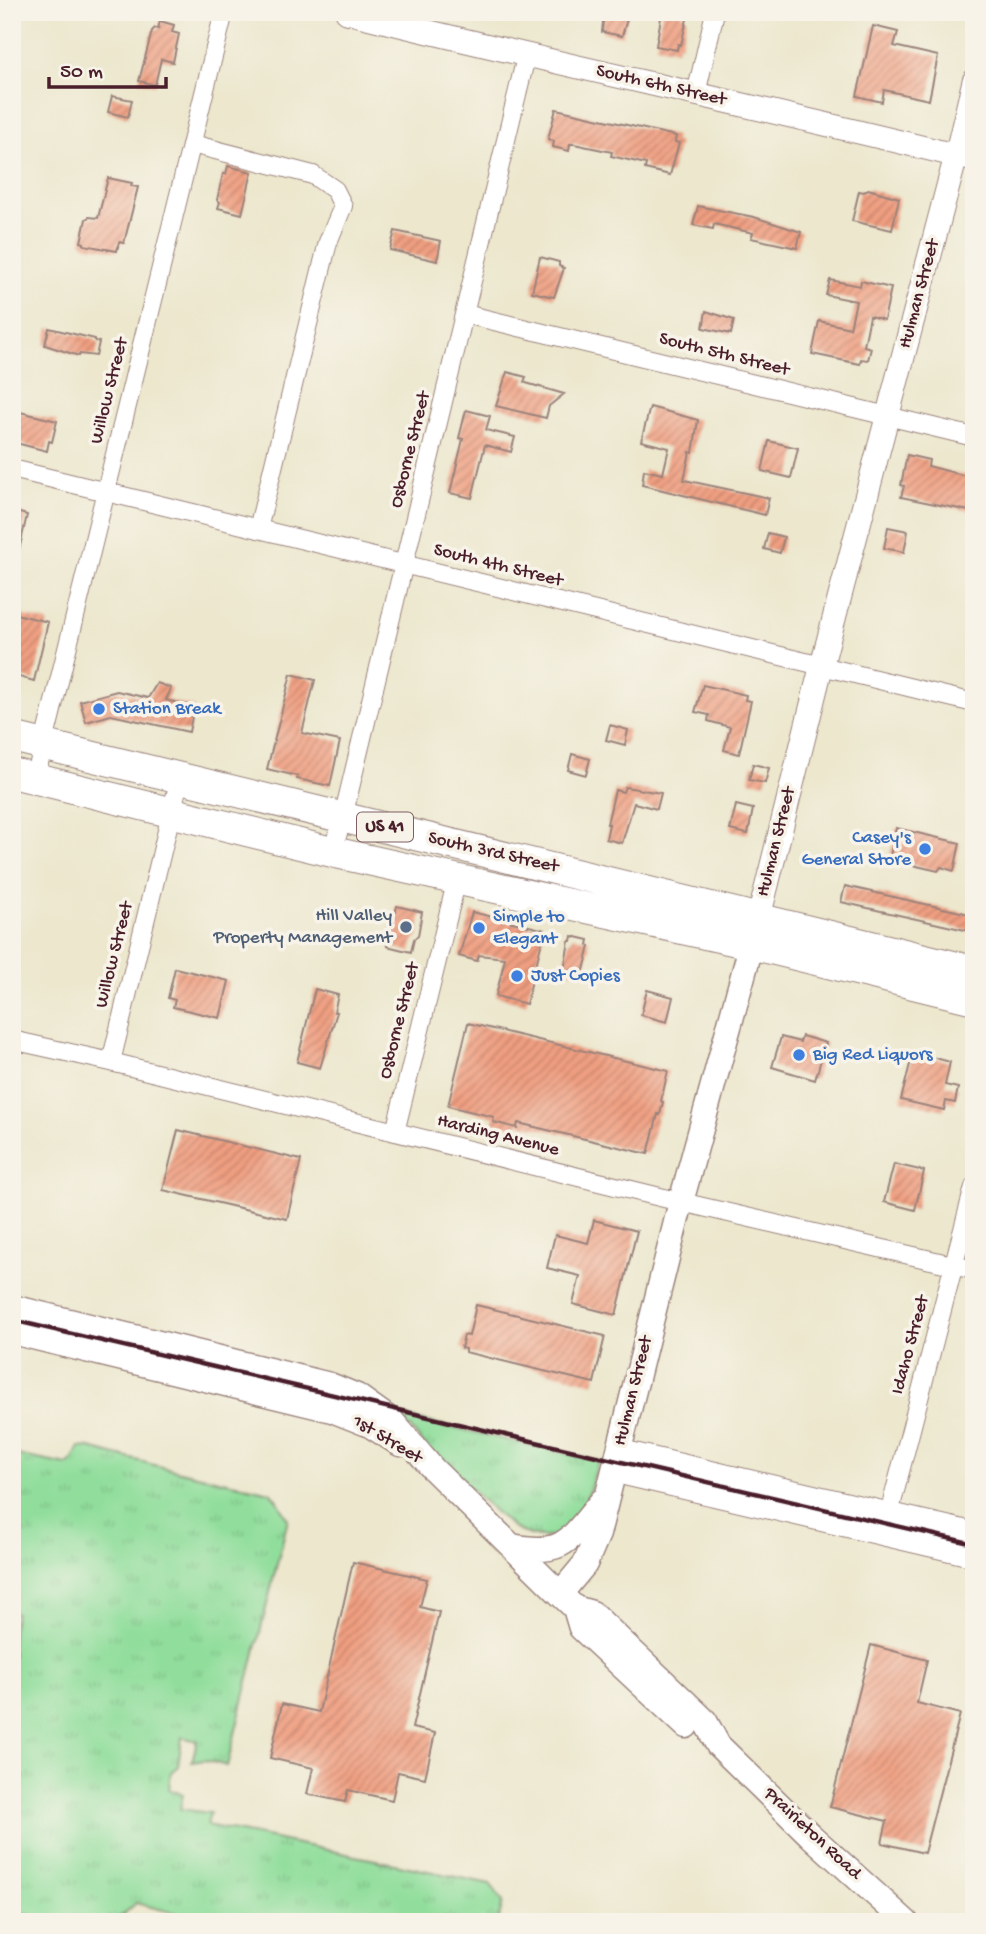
<svg xmlns="http://www.w3.org/2000/svg" width="986" height="1934" viewBox="0 0 986 1934" font-family="'Gochi Hand',sans-serif">
<defs>
<pattern id="grass-tufts" width="24" height="20" patternUnits="userSpaceOnUse" patternTransform="scale(1.75)"><rect width="24" height="20" fill="#91de9c"/><path d="M3 7l-1-3M5 7V3M7 7l1-3M15 17l-1-3M17 17v-4M19 17l1-3" fill="none" stroke="#7fbe87"/></pattern>
<pattern id="building-hatch" width="6" height="6" patternUnits="userSpaceOnUse" patternTransform="scale(1.75)"><rect width="6" height="6" fill="#f09f81"/><path d="M-1 1l2-2M0 6l6-6M5 7l2-2" fill="none" stroke="#c4816a"/></pattern>
</defs>
<rect width="100%" height="100%" fill="#f7f3e8"/>
<filter id="ink" filterUnits="userSpaceOnUse"><feTurbulence type="fractalNoise" baseFrequency=".0143" numOctaves="2"/><feDisplacementMap in="SourceGraphic" scale="14" xChannelSelector="R" yChannelSelector="G"/><feConvolveMatrix kernelMatrix="1 2 1 2 8 2 1 2 1" color-interpolation-filters="sRGB"/></filter>
<filter id="wash" filterUnits="userSpaceOnUse"><feTurbulence type="fractalNoise" baseFrequency=".00686" numOctaves="4" result="noise"/><feDisplacementMap in="SourceGraphic" scale="28" xChannelSelector="R" yChannelSelector="G"/><feGaussianBlur stdDeviation="1.57" result="paint"/><feColorMatrix in="noise" values="0 0 0 0 0 0 0 0 0 0 0 0 0 0 0 0 0 1.4 0 .05"/><feComposite in="paint" operator="in"/></filter>
<g filter="url(#wash)">
<rect width="100%" height="100%" fill="#ece7cd"/>
<path fill="url(#grass-tufts)" stroke="#6e7e64" stroke-width="2" d="M398,1415L599,1461C584,1506 573,1559 513,1528L437,1458Z
M79,1447L90,1448L158,1466L270,1492L277,1500L288,1519L227,1766L205,1760L192,1762L197,1741L182,1737L178,1766L171,1772L169,1790L183,1794L180,1809L210,1813L207,1825L490,1884L503,1901L498,1922H210L136,1903L115,1922H53L12,1911V1631L16,1613L12,1612V1454L67,1465L72,1461Z"/>
<g id="blocks">
<path fill="url(#building-hatch)" d="M604,12H629L622,36L602,32Z
M662,12H681L687,19L681,45L678,44L677,50L656,46Z
M160,21L174,25L172,32L179,34L173,62L161,59L155,85L139,81L152,31L155,28L158,29Z
M873,26L898,32L894,46L938,56L929,100L884,90L882,102L857,96Z
M112,96L132,100L128,117L108,112Z
M556,109L676,136L675,142L679,143L670,175L645,169L646,164L611,156L612,152L574,144H570L569,151L553,147L554,141L548,139Z
M228,166L252,172L242,214L218,208L220,202L217,200L223,174H226Z
M108,178L132,183L131,186L138,187L124,243L119,242L117,251L84,245V243L81,242L86,219L89,217L98,218Z
M868,189L899,198L892,230L852,221L859,191L864,192Z
M698,206L754,217L801,232L797,248L751,238L753,233L714,224L713,229L693,225Z
M395,231L441,241L437,261L390,250Z
M540,257L559,262V266L564,268L554,297L532,292Z
M830,280L860,286L861,281L891,288L884,320L870,316L864,346L871,348L868,360L861,359L860,364L812,354L819,321L850,328L856,301L826,295Z
M706,311L734,320L731,334L703,328Z
M49,328L95,339V341L99,342L96,356L80,354L79,356L45,345Z
M507,372L526,377L524,382L526,383L564,394L549,406L546,418L496,406Z
M650,407L698,420L693,453L690,452L684,480L769,498L765,515L642,485L644,470L663,474L669,448L641,441Z
M12,410L57,421L52,442L49,441L47,451L12,442Z
M466,410L490,416L486,430L515,437L511,452L485,445L472,498L450,493L463,439L459,438Z
M769,441L798,448L791,478L762,471Z
M907,455L929,460L928,466L974,478V512L901,497L904,486L901,485Z
M12,511L27,515L18,555H12Z
M888,527L908,531L904,552L884,548Z
M768,533L784,537L780,553L764,549Z
M12,613L48,622L34,681L12,675Z
M291,674L315,680L302,733L340,741L330,786L297,779V776L267,769Z
M157,683L171,688L166,700L194,707L189,732L111,715L86,722L80,701L117,691L148,698Z
M703,685L746,695L745,700L751,701L739,754L724,750L730,727L708,721L709,715L695,712Z
M610,725L628,730L625,745L606,740Z
M572,754L590,759L586,775L568,770Z
M753,764L769,768L765,783L749,780Z
M625,787L661,793L657,809L634,803L622,843L606,839L609,824H607L615,790L623,792Z
M736,805L753,809L748,834L730,830Z
M896,828L960,843L954,871L941,867L938,871L908,864L903,859L890,856Z
M845,886L974,915V932L841,902Z
M397,906L422,912L418,936L414,939L411,952L387,946Z
M472,912L545,930L526,1004L496,996L505,958L479,955L477,961L459,956Z
M572,936L589,940L588,945L590,946L583,974L564,970L569,941H571Z
M175,968L229,981L220,1018L173,1007L175,1000L168,998Z
M315,989L338,995L334,1012H337L320,1068L297,1062Z
M647,990L673,997L667,1022L641,1015Z
M468,1023L668,1071L661,1101L663,1102L660,1115L658,1114L648,1154L518,1123L517,1128L493,1122L494,1117L448,1106Z
M802,1036L826,1043L815,1080L772,1067L781,1037L800,1042Z
M913,1052L950,1062L945,1085L958,1088L955,1103L946,1101L944,1110L901,1100Z
M178,1130L301,1160L287,1219L163,1190Z
M894,1164L924,1171L915,1210L884,1202Z
M594,1220L637,1231L616,1315L573,1304L580,1276L547,1268L555,1235L588,1243Z
M476,1305L605,1336L594,1383L465,1352V1349L461,1348L464,1335L469,1336Z
M353,1562L427,1579L420,1607L439,1612L412,1728L435,1733L425,1778L398,1772L392,1800L348,1790L345,1802L307,1794L313,1768L270,1758L282,1704L319,1712Z
M871,1645L927,1660L917,1703L960,1714L924,1853L882,1843L887,1821L830,1807Z"/>
</g>
</g>
<g filter="url(#ink)">
<use href="#blocks" fill-opacity="0" stroke="#9b837c" stroke-width="2"/>
<g fill="none" stroke-linecap="round" stroke-linejoin="round">
<defs>
<path id="minor" d="M696,94L715,12
M192,144L313,175L335,190L343,206L328,242L258,529
M465,314L974,437
M12,469L974,703
M35,779L224,12
M332,852L343,817L526,57
M12,1040L111,1062L664,1198L974,1270
M111,1062L180,777
M395,1132L457,879
M889,1514L974,1187"/>
<path id="tertiary" d="M347,12C556,64 766,108 974,160
M759,917L821,668L956,156L974,81
M619,1451L974,1534
M614,1471L974,1555"/>
<path id="secondary" d="M12,1307L330,1385L357,1396L392,1421L433,1469L560,1594L575,1608L592,1613L705,1721L718,1745L810,1835L906,1922
M12,1332L332,1410L370,1425L400,1444
M512,1546C565,1557 570,1539 602,1501
M560,1594L585,1564L598,1534L681,1202L756,928
M575,1608L581,1628L686,1726"/>
<path id="trunk" d="M12,737L974,971
M12,773L332,852L751,944L974,999"/>
</defs>
<use href="#minor" stroke="#9b837c" stroke-width="20"/>
<use href="#tertiary" stroke="#9b837c" stroke-width="25"/>
<use href="#secondary" stroke="#9b837c" stroke-width="27"/>
<use href="#trunk" stroke="#9b837c" stroke-width="32"/>
<use href="#minor" stroke="#fff" stroke-width="18"/>
<use href="#tertiary" stroke="#fff" stroke-width="23"/>
<use href="#secondary" stroke="#fff" stroke-width="24"/>
<use href="#trunk" stroke="#fff" stroke-width="30"/>
<path stroke="#4a1f2b" stroke-width="4.5" d="M12,1320L974,1544"/>
</g>
</g>
<g fill="#3f7fe0" stroke="#f7f3e8" stroke-width="2.5">
<circle cx="99" cy="709" r="7"/>
<circle cx="925" cy="849" r="7"/>
<circle cx="479" cy="928" r="7"/>
<circle cx="517" cy="976" r="7"/>
<circle cx="799" cy="1055" r="7"/>
</g>
<circle fill="#5c6f8a" stroke="#f7f3e8" stroke-width="2.5" cx="406" cy="927" r="7"/>
<g text-anchor="middle" dominant-baseline="central" stroke-width="7" stroke-linejoin="round" paint-order="stroke">
<rect fill="#f7f3e8" stroke="#7e5f64" stroke-width="2" x="357" y="812.5" width="56" height="29" rx="5"/>
<g font-size="18" font-weight="bold" fill="#4a1f2b">
<text x="385" y="827">US 41</text>
</g>
<g font-size="19" fill="#4a1f2b" stroke="#f7f3e8">
<text transform="translate(661 86) rotate(13)">South 6th Street</text>
<text transform="translate(920 294) rotate(-75)">Hulman Street</text>
<text transform="translate(724 355) rotate(14)">South 5th Street</text>
<text transform="translate(110 391) rotate(-76)">Willow Street</text>
<text transform="translate(411 450) rotate(-76)">Osborne Street</text>
<text transform="translate(498 566) rotate(14)">South 4th Street</text>
<text transform="translate(777 842) rotate(-76)">Hulman Street</text>
<text transform="translate(493 853) rotate(13)">South 3rd Street</text>
<text transform="translate(115 955) rotate(-76)">Willow Street</text>
<text transform="translate(400 1021) rotate(-76)">Osborne Street</text>
<text transform="translate(498 1136) rotate(14)">Harding Avenue</text>
<text transform="translate(911 1345) rotate(-75)">Idaho Street</text>
<text transform="translate(634 1391) rotate(-76)">Hulman Street</text>
<text transform="translate(387 1440) rotate(31)">1st Street</text>
<text transform="translate(812 1834) rotate(43)">Prairieton Road</text>
</g>
<g font-size="19" fill="#366cbe" stroke="#f7f3e8" text-anchor="start">
<text x="113" y="709">Station Break</text>
<text x="911" y="838" text-anchor="end">Casey's<tspan x="911" dy="22">General Store</tspan></text>
<text x="493" y="917">Simple to<tspan x="493" dy="22">Elegant</tspan></text>
<text x="531" y="976">Just Copies</text>
<text x="813" y="1055">Big Red Liquors</text>
</g>
<g font-size="19" fill="#4e5e75" stroke="#f7f3e8" text-anchor="end">
<text x="392" y="916">Hill Valley<tspan x="392" dy="22">Property Management</tspan></text>
</g>
</g>
<rect width="986" height="1934" fill="none" stroke="#f7f3e8" stroke-width="42"/>
<path d="M49 77v10h117v-10" fill="none" stroke="#4a1f2b" stroke-width="3.5"/>
<text x="60" y="77" font-size="21" fill="#4a1f2b" stroke="#f7f3e8" stroke-width="5" paint-order="stroke">50 m</text>
</svg>
